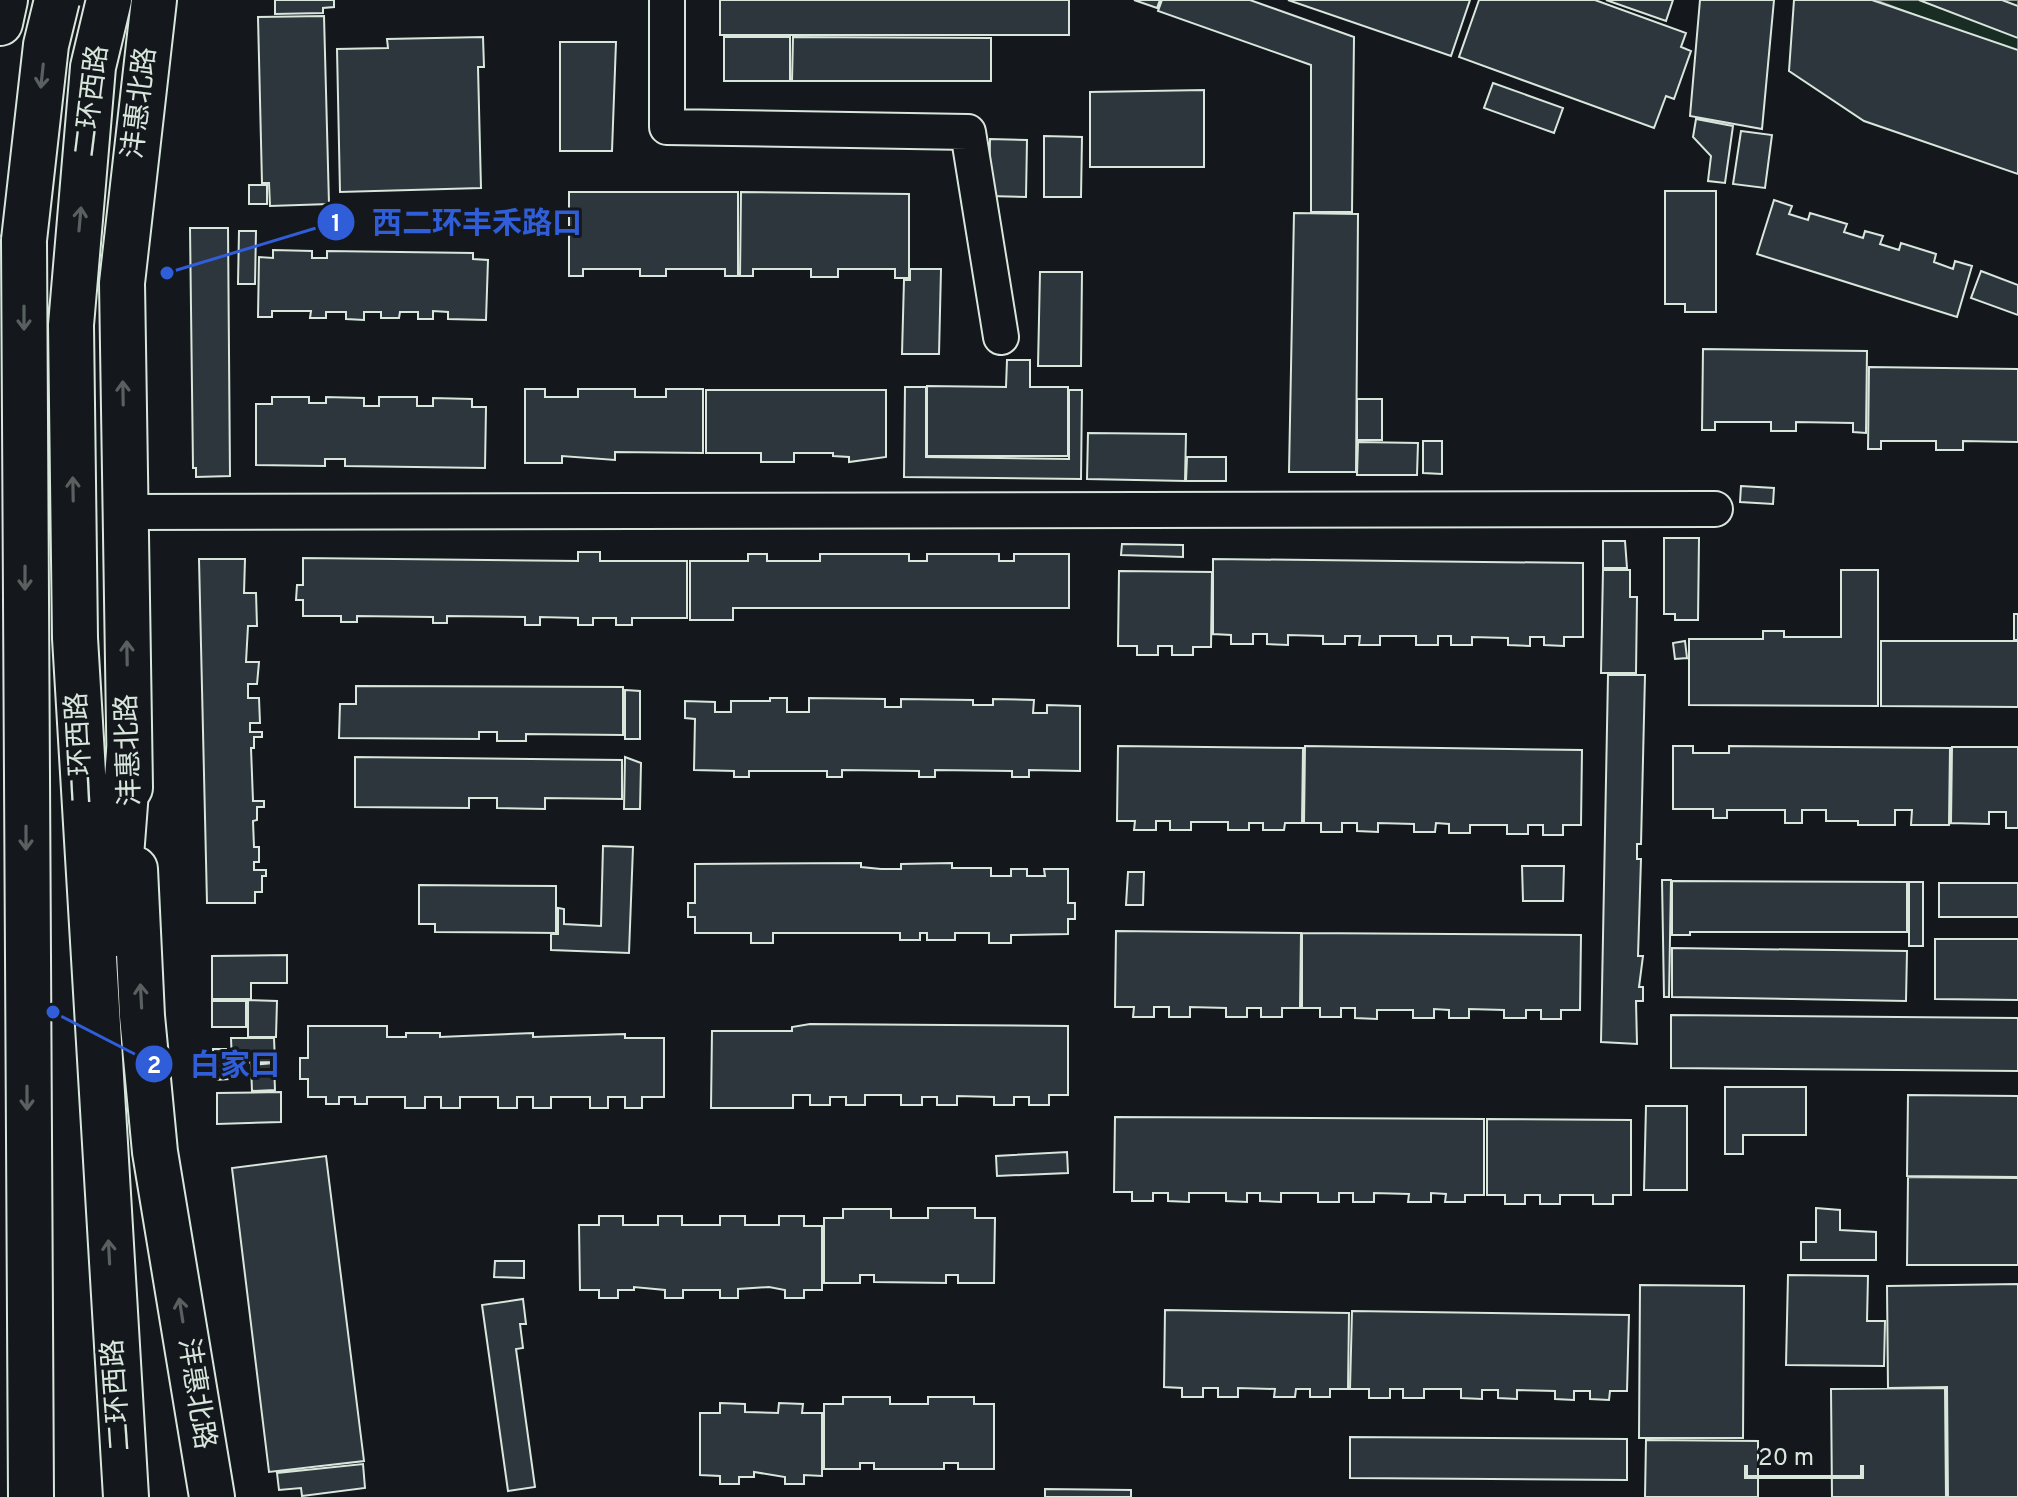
<svg xmlns="http://www.w3.org/2000/svg" width="2018" height="1497" viewBox="0 0 2018 1497" font-family="Overpass,'Noto Sans SC',sans-serif">
<rect width="100%" height="100%" fill="#14181c"/>
<path fill="#1a2d24" stroke="#939e99" stroke-width="2" d="M1875,0H2018V54Z"/>
<path fill="#2c363c" stroke="#d8e6dc" stroke-width="2" d="M275,0H334V7L323,8V13L275,14Z
M720,0H1069V35H720Z
M1134,0H1160L1157,8Z
M1162,0H1250L1354,37L1352,212H1311V65L1158,11Z
M1288,0H1470L1451,56Z
M1479,0H1595L1686,33L1681,47L1691,51L1674,99L1666,96L1654,128L1459,57Z
M1606,0H1673L1666,21Z
M1700,0H1774L1762,129L1690,116Z
M1794,0H1872L2018,50V174L1864,121L1789,71Z
M1919,0H2002L2018,6V38Z
M324,16L329,204L270,206L269,183H262L258,17Z
M483,37L484,67H478L481,188L340,192L337,49L388,48L387,39Z
M724,37H790V81H724Z
M793,37L991,38V81H792Z
M560,42H616L612,151H560Z
M1493,83L1563,108L1554,133L1484,108Z
M1204,90V167H1090V92Z
M1696,119L1733,126L1725,183L1708,181L1711,156L1693,137Z
M1741,131L1772,135L1765,188L1733,184Z
M1044,136L1082,137L1081,197H1044Z
M990,139L1027,140L1026,197L989,196Z
M249,185H267V204H249Z
M1665,191H1716V312H1685V304H1665Z
M569,192H738V276H725V269H666V276H640V269H583V276H569Z
M741,192L909,194V278H895V269H838V277H811V269H753V276H740Z
M1774,200L1792,206L1789,214L1808,220L1810,213L1847,224L1844,232L1863,238L1865,231L1883,236L1880,244L1899,250L1901,243L1936,254L1934,262L1953,269L1955,261L1972,266L1957,317L1757,254Z
M1294,213L1358,214L1356,472H1289Z
M190,228H228L230,476L196,477V468H193Z
M239,231H256L255,284H238Z
M273,250L312,251V258H327V251L473,253V259L488,260L486,320L448,319V312L433,311V319H418V312H400L399,318H381V312H364V320L346,319V312H326V318H310L311,311H272V317H258L259,257L273,258Z
M910,269H941L939,354H902L904,280H910Z
M1981,271L2018,285V315L1971,298Z
M1040,272H1082L1081,366H1038Z
M1703,349L1867,351L1866,433L1853,432V423L1796,422V431H1771V422H1715V430H1702Z
M1007,360H1030V387H1068V456H927V386L1006,387Z
M1869,367L2018,369V442L1963,441V450H1936V441H1881V449H1868Z
M905,387H926V457L1069,459V390H1082L1081,479L904,477Z
M525,389H545V397H578V389H635V397H666V389H703V453L615,452V460L562,456V463H525Z
M706,390H886V457L849,462V457L833,456V453H794V462H761V453H706Z
M272,397H309V403H326V397L364,398V406H379V397H417V406H433V398L472,399V407H486L485,468L345,466V459H325V466L256,465V404H272Z
M1357,399H1382V440H1357Z
M1088,433L1186,434L1185,481L1087,479Z
M1423,441H1442V474L1423,473Z
M1358,442L1418,443L1417,475H1357Z
M1187,457H1226V481H1186Z
M1741,486L1774,488L1773,504L1740,502Z
M1664,538H1699L1698,620H1675V614H1664Z
M1603,541H1625L1627,568H1603Z
M1122,544L1183,545V557L1121,555Z
M578,552H600V561H687V618H632V625H616V618H593V625H578V618L540,617V625H525V617L447,616V623H433V617L357,616V622H341V616H303V600H296L297,585H303V558L578,561Z
M748,554H767V561H820V554H909V561H927V554H999V561H1014V554H1069V608H733V620H690V561H748Z
M199,559H245L244,593H256L257,626H248L246,662H259L257,684H248V698H259L260,723H250V732H262V737H254V748H251L253,801H264V807H257V820L253,821L254,847H259V862H254V870H266V876H262V892H255V903H207Z
M1213,559L1583,563V637H1564V646L1544,645V637H1530V646L1508,645V638L1472,637V645H1451V636H1438V645H1416V636H1380V645H1359L1360,636H1345V644H1323V636L1288,635V645L1267,644V634H1253V644H1231V635L1213,634Z
M1603,570H1630V597H1637L1636,673H1601Z
M1841,570H1878V706L1689,705V639H1763V631H1784V637H1841Z
M1119,571L1212,572L1211,647H1193V655H1172V646H1158V655H1137V646H1118Z
M2014,614H2018V640H2014Z
M1685,641L1687,658L1675,659L1673,643Z
M1881,641H2018V707L1881,706Z
M1608,675H1645L1641,844H1637V859H1641L1638,956H1643L1639,987H1643V1001H1636L1637,1044L1601,1042Z
M356,686L623,687V735L526,734V741H497V732H479V739L339,738L340,704H356Z
M625,690L640,691V739H625Z
M770,698H787V712H809V698L885,699V707H901V699L973,700V705H993V699L1034,700L1033,713H1047V705L1080,706V771L1029,770V777H1012V771L935,770V777H919V771L842,770V777H827V771H749V777H734V771L694,770L695,719L685,718V701L715,702V712H731V701H770Z
M1118,746L1303,748L1302,823H1285L1284,830H1263V823H1249V830H1228V822H1191V830H1170V821H1156V830H1134L1135,821H1117Z
M1305,746L1582,750L1581,825H1563V835H1543V825H1528V834H1507V825H1470V833H1449V824L1436,823L1435,832H1414V824L1378,823V832L1357,831V823H1342V832H1321V823H1304Z
M1673,746H1693V753H1729V746L1950,748L1949,825H1911L1912,810H1895V825H1858V821H1826V810H1802V823H1785V810H1727V818H1713V809H1673Z
M1952,747H2018V828H2006V812H1989V824L1951,823Z
M355,757L622,760V799L545,798V809L497,808V798H469V808L355,807Z
M625,757L641,763L640,809H624Z
M603,846L633,847L629,953L551,950V934H558V908L564,909V924L601,926Z
M861,863V867L881,869H901V864L952,863V868H991V876H1011V869H1027V876H1045L1044,869H1068V903H1075V919H1068V934L1011,935V943H989V933H955V940H927V933H920V940H900V933H773V943H751V933H695V917H688V903H695V864Z
M1522,866H1564L1563,901H1523Z
M1128,872H1144L1143,905H1126Z
M1662,880H1671L1669,997H1664Z
M1672,881L1907,882V932H1690V935H1672Z
M1909,882H1923V946H1909Z
M1939,883H2018V917H1939Z
M419,885L556,886V933L435,932V924H419Z
M1116,931L1301,933L1300,1008H1282V1017H1261V1008H1247V1017H1226V1008L1190,1007V1017H1169V1007H1154V1017H1133L1134,1007H1115Z
M1302,933L1581,935L1580,1010H1561V1019H1541V1010H1526V1018H1504V1010L1469,1009V1018H1449V1010L1434,1009V1018H1413V1010H1377V1019L1355,1018V1008H1341V1017H1320V1008H1302Z
M1935,939H2018V1000L1935,999Z
M1672,948L1907,951L1906,1001L1672,997Z
M287,955V983H251V999H212V956Z
M248,1000L277,1001L276,1037H248Z
M212,1001H246V1027H212Z
M1671,1015L2018,1018V1071L1671,1068Z
M810,1024L1068,1026V1095H1049V1105H1029V1097H1014V1105H994V1097L957,1096V1105H937V1097H922V1105H901V1095H865V1105H846V1097H830V1105H810V1095H793V1108H711L712,1031H792V1027Z
M308,1026H387V1037H406V1033H440V1037L533,1033V1037L625,1034V1038H664V1097H642V1108H625V1097H608V1108H590V1097H551V1108H533V1097H517V1108H498V1097H460V1108H441V1097H425V1108H405V1097H367V1104H355V1097H339V1104H326V1097H308V1079H300V1058H308Z
M231,1038H274L275,1062L232,1063Z
M213,1049H226L229,1079L215,1080Z
M274,1063L275,1090L252,1091L251,1065Z
M1725,1087H1806V1135H1743V1154H1725Z
M281,1092V1122L217,1124V1093Z
M1908,1095L2018,1096V1177L1907,1176Z
M1646,1106H1687V1190H1644Z
M1115,1117L1484,1119V1195H1465V1202H1445L1446,1194L1431,1193V1202H1408L1409,1194L1374,1193V1202H1353V1193H1339V1202H1318V1193H1281V1202L1260,1201V1193H1247V1202L1226,1201V1193H1189V1202L1168,1201V1193H1153V1201H1132V1192H1114Z
M1487,1119L1631,1120V1195H1613V1204H1593V1195H1560V1204H1540V1195H1525V1204H1505V1195H1487Z
M1067,1152L1068,1173L997,1176L996,1156Z
M326,1156L364,1461L269,1472L232,1168Z
M1908,1177L2018,1178V1265H1907Z
M928,1208H975V1218H995L994,1283H958V1275H946V1283L874,1282V1275H860V1283H824V1218H843V1209H891V1218H928Z
M1816,1208L1840,1210V1230L1876,1232V1260H1801V1242H1816Z
M599,1216H623V1225H658V1216H682V1225H720V1216H745V1225H779V1216H804V1226H822V1290H804V1298H785V1290L769,1287L738,1289V1298H720V1290H683V1298H665V1290L634,1287V1290H618V1298H599V1290H580L579,1225H599Z
M495,1261H524V1278L494,1277Z
M1788,1275L1868,1276L1867,1321H1885L1884,1366L1786,1365Z
M2018,1284V1497H1948L1947,1387L1888,1388L1887,1286Z
M1640,1285L1744,1286L1743,1438H1639Z
M523,1299L526,1324H520L523,1348L516,1349L535,1487L508,1491L482,1305Z
M1165,1310L1349,1313L1348,1389H1330V1397H1310V1389H1296L1295,1397H1274L1275,1389L1238,1388V1397H1218V1388H1203V1397H1182V1388L1164,1387Z
M1352,1311L1629,1315L1627,1391H1610L1609,1400L1590,1399V1391H1574V1400L1555,1399V1391L1517,1390V1399L1498,1398V1390H1482V1399L1461,1398V1389H1424V1398H1403V1389H1390V1398H1369V1389H1350Z
M1945,1388L1946,1497H1832L1831,1389Z
M843,1397H890V1404H928V1397H974V1404H994V1469H958V1463H944V1469H874V1463H860V1469H824V1404H843Z
M720,1403L745,1404V1412L778,1413L779,1403L803,1404L802,1413H822V1476L804,1475V1484H785V1477L754,1472V1477H739V1484H720V1476L700,1475V1413H720Z
M1350,1437L1627,1439V1480L1350,1478Z
M1646,1440L1758,1441V1497H1645Z
M363,1464L365,1488L302,1496L301,1488L279,1490L277,1473Z
M1045,1489L1131,1490V1497H1045Z"/>
<g fill="none" stroke-linecap="round" stroke-linejoin="round">
<defs>
<path id="minor" d="M667,0V127L968,132L1001,337
M125,512L1715,509"/>
<path id="secondary" d="M0,23L5,0
M130,788L122,283L154,0
M135,869L142,1016L155,1152L212,1497"/>
<path id="trunk" d="M109,0L93,67L71,325L75,638L126,1497
M24,240L31,1497
M115,934L129,752"/>
</defs>
<use href="#minor" stroke="#d8e6dc" stroke-width="38"/>
<use href="#secondary" stroke="#d8e6dc" stroke-width="48"/>
<use href="#trunk" stroke="#d8e6dc" stroke-width="48"/>
<use href="#minor" stroke="#14181c" stroke-width="34"/>
<use href="#secondary" stroke="#14181c" stroke-width="44"/>
<use href="#trunk" stroke="#14181c" stroke-width="44"/>
<defs>
<path id="trunk-bridge" d="M24,240L46,45L57,0"/>
</defs>
<use href="#trunk-bridge" stroke="#d8e6dc" stroke-width="48" stroke-linecap="butt"/>
<use href="#trunk-bridge" stroke="#14181c" stroke-width="44"/>
</g>
<defs><path id="oneway-shaft" d="M-6 0H5M1.5-3L5.5 0L1.5 3" fill="none" stroke-width="1.6" stroke-linecap="round" stroke-linejoin="round" transform="scale(2)"/></defs>
<g stroke="#59605f">
<use href="#oneway-shaft" transform="translate(42 76) rotate(96)"/>
<use href="#oneway-shaft" transform="translate(80 219) rotate(-85)"/>
<use href="#oneway-shaft" transform="translate(24 318) rotate(90)"/>
<use href="#oneway-shaft" transform="translate(123 393) rotate(-91)"/>
<use href="#oneway-shaft" transform="translate(73 489) rotate(-91)"/>
<use href="#oneway-shaft" transform="translate(25 578) rotate(90)"/>
<use href="#oneway-shaft" transform="translate(127 653) rotate(-91)"/>
<use href="#oneway-shaft" transform="translate(26 838) rotate(90)"/>
<use href="#oneway-shaft" transform="translate(141 996) rotate(-93)"/>
<use href="#oneway-shaft" transform="translate(27 1098) rotate(90)"/>
<use href="#oneway-shaft" transform="translate(109 1252) rotate(-93)"/>
<use href="#oneway-shaft" transform="translate(181 1310) rotate(-99)"/>
</g>
<g text-anchor="middle" dominant-baseline="central" stroke-width="6" stroke-linejoin="round" paint-order="stroke">
<g font-size="28" fill="#d8e6dc" stroke="#14181c">
<text transform="translate(93 101) rotate(-83)">二环西路</text>
<text transform="translate(141 103) rotate(-83)">沣惠北路</text>
<text transform="translate(81 748) rotate(-93)">二环西路</text>
<text transform="translate(130 750) rotate(-92)">沣惠北路</text>
<text transform="translate(195 1394) rotate(81)">沣惠北路</text>
<text transform="translate(118 1395) rotate(-94)">二环西路</text>
</g>
</g>
<path fill="none" stroke="#305dd8" stroke-width="3" d="M167 273L336 222M53 1012L154 1064"/>
<g fill="#305dd8" stroke="#14181c" stroke-width="3">
<circle cx="167" cy="273" r="8"/>
<circle cx="53" cy="1012" r="8"/>
<circle cx="336" cy="222" r="20"/>
<circle cx="154" cy="1064" r="20"/>
</g>
<g font-size="24" text-anchor="middle" font-weight="bold" fill="#fff">
<text x="336" y="231">1</text>
<text x="154" y="1073">2</text>
</g>
<g font-size="30" text-anchor="middle" font-weight="bold" fill="#305dd8" stroke="#14181c" stroke-width="6" stroke-linejoin="round" paint-order="stroke">
<text x="477" y="233">西二环丰禾路口</text>
<text x="235" y="1075">白家口</text>
</g>
<path d="M1746 1465v12h116v-12" fill="none" stroke="#d8e6dc" stroke-width="4"/>
<text x="1758" y="1465" font-size="24" fill="#d8e6dc" stroke="#14181c" stroke-width="6" paint-order="stroke">20 m</text>
</svg>
